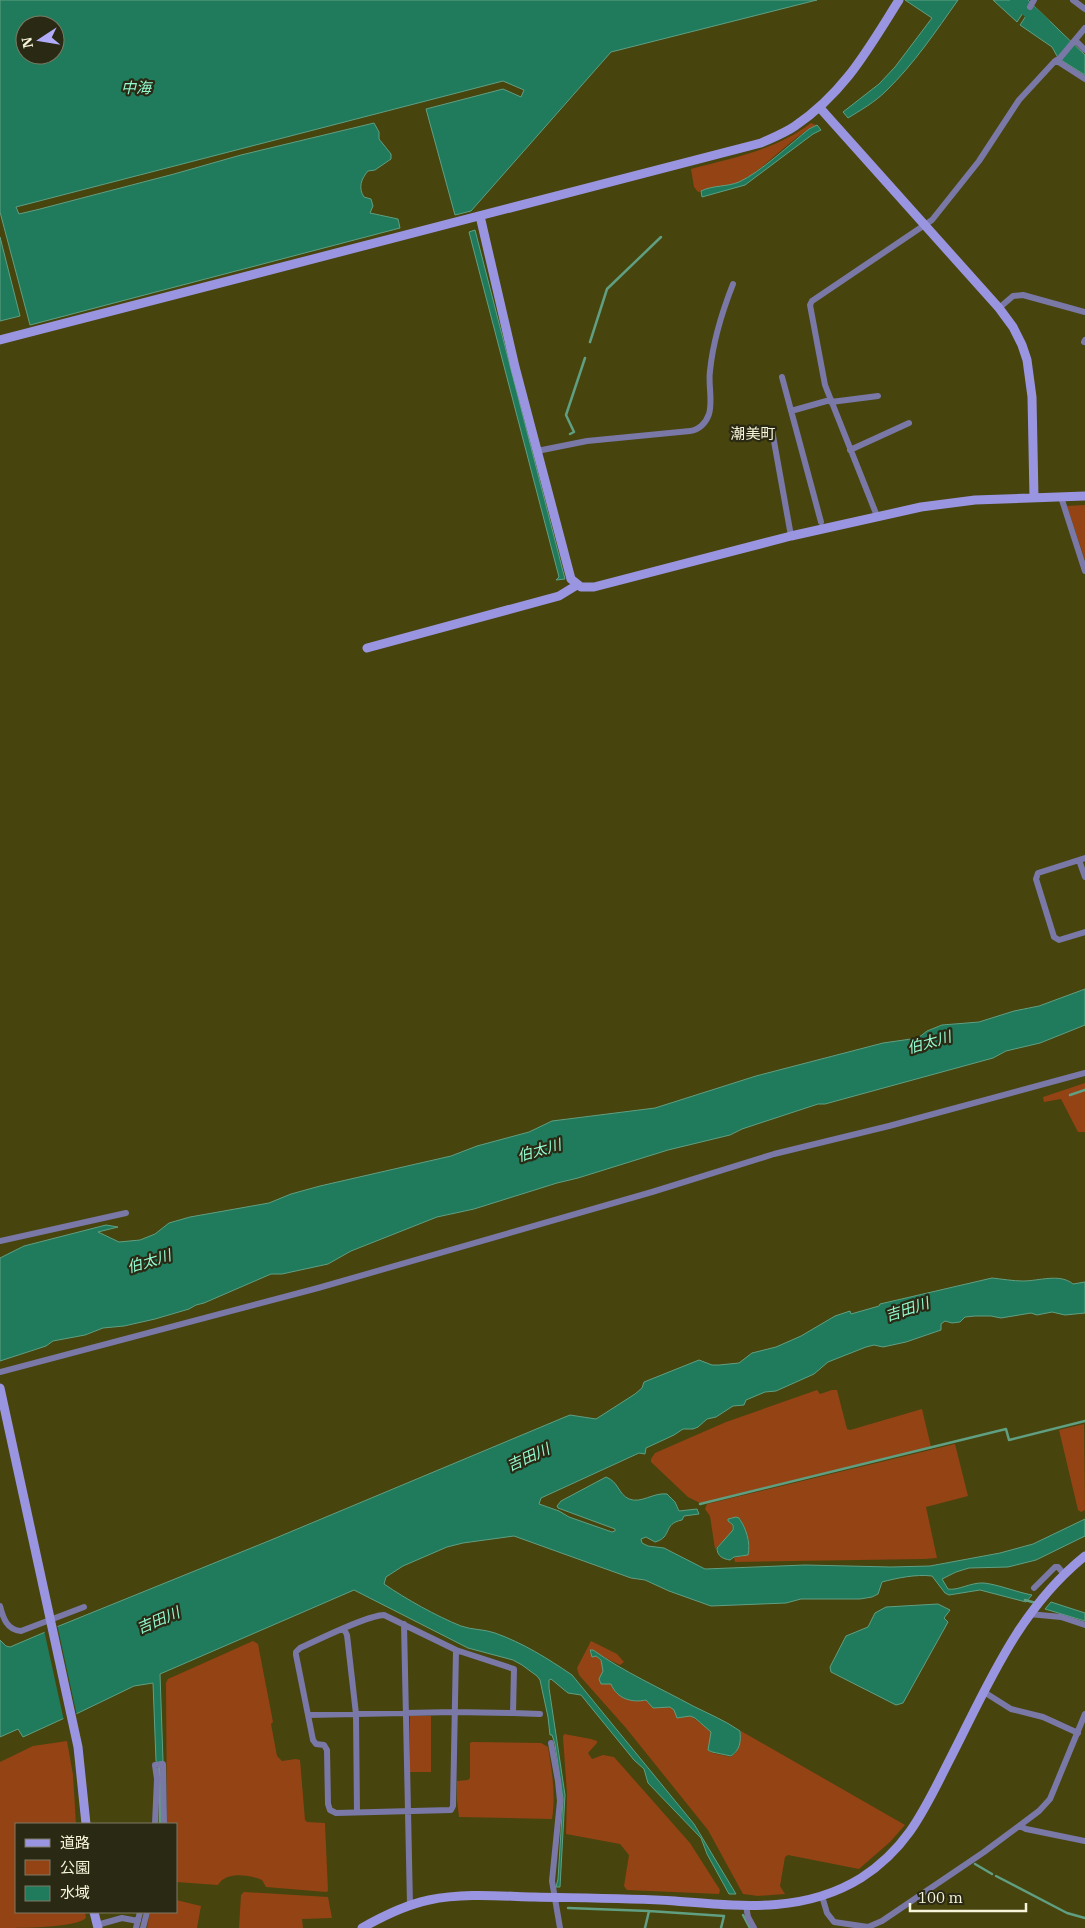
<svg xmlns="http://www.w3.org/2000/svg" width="1085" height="1928" viewBox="0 0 1085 1928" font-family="'IBM Plex Serif','Noto Sans JP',serif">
<rect width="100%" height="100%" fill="#47440e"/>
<path fill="#944314" d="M811,123L816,125C790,139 771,162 747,178C733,187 713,188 698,192L694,187L691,169C733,158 776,150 811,123Z
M1085,505V560L1067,506Z
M1085,1083V1132H1078L1061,1099L1044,1102L1043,1097Z
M817,1390L820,1394L832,1390H837L847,1429L850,1430L922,1409L931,1447L700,1503L688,1497L651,1462V1459L655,1453L726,1422Z
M1084,1424L1085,1510L1081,1512L1078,1510L1059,1430Z
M955,1444L968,1496L926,1507L937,1558L924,1559L735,1562L734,1558L748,1555C752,1543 746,1529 740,1518L728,1519V1521L732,1525V1532L715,1549L710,1516L705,1509L707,1504Z
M253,1641L258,1644L273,1722L271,1724L277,1756L282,1761L296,1759L300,1760L305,1820L307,1822L325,1823L328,1891L326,1892L266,1887L262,1880C250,1875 226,1871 218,1885L176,1882V1824H167L166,1683L168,1679Z
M591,1641L617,1654L624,1662L620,1665L589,1650L592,1657L596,1656L601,1661L603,1671L599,1679L601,1684H611C616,1699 633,1703 646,1700L653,1708L670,1707L674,1710L677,1718L690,1716L695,1719L711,1732L708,1750L712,1753L731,1757C740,1751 741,1742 741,1731L905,1825L890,1842L859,1869L788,1855L785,1857L780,1886L785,1894L758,1896L743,1894L708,1830L626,1728L579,1675L577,1668Z
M410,1716H431V1772H410Z
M564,1734L591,1739L597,1741V1743L588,1753L592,1759L603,1755L614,1757L690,1843L720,1890L719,1894L627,1890L624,1886L629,1855L620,1844L566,1834L567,1794L563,1737Z
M67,1741L73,1775L76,1824H16V1912H85L86,1918C76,1928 18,1928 0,1928V1762L33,1746Z
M472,1742L541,1743L548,1747C552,1771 556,1795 552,1819L459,1817L457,1800V1781L468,1780L470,1778V1743Z
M244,1892L328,1897L332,1918L302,1919L303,1928H239L241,1895Z
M176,1900L201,1906L197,1928H147L150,1912H176Z"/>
<path fill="#207a5c" stroke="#609f82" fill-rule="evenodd" d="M0,0H817L611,52L471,211L455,215L426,109L503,89L521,97L524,90L503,81L16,207L19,214L40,209L174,174L241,155L374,123L379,132V139L391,154V159L375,170L368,171C361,179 358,188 364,197L371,199L373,206L370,213L398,219L400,228L30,325L0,212ZM25,25H55V55H25Z
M905,0H958C936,31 914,64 886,91C875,102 861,110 848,118L843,112L879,84L895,67L932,18Z
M993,0H1028L1030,2L1017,22Z
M1033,5L1085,55V75L1061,60L1057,56L1052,47L1020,25Z
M817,125L821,130L813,134L745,185L702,197L701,191C713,185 727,187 739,182C761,172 790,144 809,129Z
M475,230L565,579L556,580L559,577L469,232Z
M0,237L20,316L0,321Z
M1085,989V1025L1040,1043L1006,1051L993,1058L825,1104H818L742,1129L730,1135L668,1150L578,1178L557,1183L474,1209L437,1217L351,1251L328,1264L282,1274H271L204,1303L196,1305L189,1309L155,1319L124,1326L103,1328L85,1335L53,1341L46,1346L0,1361V1258L24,1246L106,1225L118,1227L98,1232L119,1242L140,1240L155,1234L169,1223L190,1217L269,1203L291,1194L320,1186L451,1156L477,1146L529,1132L552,1121L655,1108L756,1076L883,1043L918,1038L927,1031L942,1025L979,1022L1014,1011L1039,1006Z
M992,1278C1002,1279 1013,1281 1023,1281C1039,1281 1060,1273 1073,1284L1085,1282V1313L1065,1315L1052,1312L1037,1315L1031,1313L1001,1318L991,1316H975L965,1317L960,1322L952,1323L945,1321L941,1324V1330L906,1342L883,1347L874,1345L866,1347L828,1362L814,1374L776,1391L765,1392L746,1400L744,1405L733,1406L716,1417L707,1419L698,1427L693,1429H683L674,1435L646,1448L645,1454L639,1453L541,1498L539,1504L559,1511L569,1517L612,1532L615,1531V1529L558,1508L557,1506L561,1501L606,1477C619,1482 618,1494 629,1499C641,1504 654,1492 667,1494L675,1502L679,1511L697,1509L699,1514L684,1516L682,1520C662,1524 673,1537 655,1542L646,1537L641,1539L642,1543L648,1546L664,1548L705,1569L805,1565L891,1567L930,1566L1000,1553L1033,1544L1085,1519V1536L1036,1560L1008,1567L969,1568L956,1572L942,1579L948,1589C958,1591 971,1582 984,1583C1000,1585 1016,1592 1032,1595L1026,1602L980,1590L949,1595L945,1593L932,1576C916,1574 897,1578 882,1582L878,1594L872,1597L860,1599H801L786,1603L711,1606L669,1591L645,1580L631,1578L514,1536L463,1543L447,1547L403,1566L386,1577L384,1584C406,1599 436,1616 461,1626C472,1630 484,1629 495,1633C523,1643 547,1658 572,1675L694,1824L736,1894H729L707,1854L701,1838L648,1783L644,1769L634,1760L581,1695L568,1693L551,1679L549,1680V1688L565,1795L560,1887H556L558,1879L563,1799L555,1744L552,1735H550L548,1717L540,1680L537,1676L522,1665L513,1660L468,1648L354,1590L160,1674L163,1761L157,1763L156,1761L153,1683L134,1686L74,1715L54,1628L271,1540L565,1417L570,1415L596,1419L635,1394L642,1388L644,1382L699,1360L712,1365H719L739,1363L752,1353L776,1347L801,1336L835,1316L850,1311L851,1314L879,1306L880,1304Z
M736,1517L739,1518C746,1528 751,1543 748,1555L734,1557L730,1560C723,1559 717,1556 717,1548L733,1530V1525L728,1521V1519Z
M1051,1602L1085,1613V1621L1045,1609Z
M938,1604L950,1610L944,1618L948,1622L903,1703L896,1705L831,1672L830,1667L846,1636L868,1627L875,1613L886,1607Z
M50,1630L69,1716L23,1737L18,1729L0,1737V1640L6,1646L10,1647Z
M590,1650H593C624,1672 660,1688 693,1706C709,1714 726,1721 740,1731C741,1742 740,1750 731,1756L712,1752L708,1750L711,1732L695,1718L690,1716L677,1718L674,1710L670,1707L653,1708L646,1700C632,1703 617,1699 611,1684H601L599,1679L603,1671L601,1660L596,1656L592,1657Z"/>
<path fill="#47440e" d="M57,1624L77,1716L64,1721L44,1630Z"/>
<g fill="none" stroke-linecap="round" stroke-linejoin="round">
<path stroke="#609f82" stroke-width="2.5" d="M590,342L607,289L661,237
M570,434L574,432L566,415L585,358
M1070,1095L1085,1090
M700,1504L1006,1429L1009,1440L1085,1421
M1025,1600L1036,1603
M159,1766L160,1778
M160,1824V1783
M975,1864L992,1874
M996,1876L1067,1913L1085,1918
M568,1908L649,1911L724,1916L721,1928
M743,1915L750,1928
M645,1928L649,1911"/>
<path stroke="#207a5c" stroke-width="14" d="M1017,0L1043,24"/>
<path stroke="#7a78a7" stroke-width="6" d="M1073,0L1085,9
M1030,7L1034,0
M1076,41L1085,50
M1057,61L1085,79
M999,308L1013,296L1023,295L1085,312
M1084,342L1085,340
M782,377L821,522
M831,402L878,396
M791,411L830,400
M772,430L791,536
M850,450L909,423
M537,451L587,441L690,431C699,430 706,423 709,414C713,400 708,385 710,371C713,341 722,312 733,284
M1061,497L1085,571
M877,516L825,385L810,305L812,301L932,220L979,161L1019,100L1055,61L1060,58L1085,28
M1085,858L1038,873L1036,879L1054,937L1059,940L1085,932
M1079,860L1085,877
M0,1241L126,1213
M0,1372L318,1288L652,1192L774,1154L889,1126L1085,1073
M1034,1588L1055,1567H1058L1064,1574
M0,1606C3,1618 7,1630 21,1631L84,1607
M1029,1614L1061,1617L1085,1625
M404,1624L410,1905
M344,1629L347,1635L356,1714L357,1812
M984,1692L1011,1709L1043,1717L1078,1733
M513,1713L540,1714
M308,1715L454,1712L513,1713L514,1669L456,1650L384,1615C368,1615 318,1640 300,1648L296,1652V1655L313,1740L316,1744L324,1745L327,1750L328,1804L330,1810L336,1813L451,1810L453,1806L456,1650
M551,1743L558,1781L560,1801L552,1881L560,1928
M157,1779L155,1765L163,1764L164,1824
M155,1824L157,1779H160
M1020,1826L1026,1829L1085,1841
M822,1896L827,1913L834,1922L868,1927L882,1921L984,1852L1039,1811L1050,1799L1085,1714
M746,1906L748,1917L754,1928
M97,1925L122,1918L138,1921
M136,1928L140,1912
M143,1928L147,1912"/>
<path stroke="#9a95e0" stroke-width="9" d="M820,108L999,308L1013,327L1022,345L1027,360L1032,397L1034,498
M480,216L515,367L571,579L581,587H594L791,536L921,507L975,500L1085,496
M0,340L761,143C772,138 785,133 795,126C845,92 868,49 899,0
M367,648L559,596L577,585
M0,1388L78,1747L86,1824
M94,1912L98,1928
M362,1928C383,1916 405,1905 429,1900C463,1893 499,1896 534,1897C581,1898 628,1898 675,1901C739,1906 803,1914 861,1878C909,1847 925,1808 950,1759C988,1685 1018,1610 1085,1556"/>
</g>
<g text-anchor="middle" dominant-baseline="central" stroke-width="4.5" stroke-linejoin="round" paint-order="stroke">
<g font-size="15" font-style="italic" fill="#93fad1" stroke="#2a2914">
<text x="136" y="87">中海</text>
<text transform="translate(929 1042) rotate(-16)">伯太川</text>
<text transform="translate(539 1150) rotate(-16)">伯太川</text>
<text transform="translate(149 1261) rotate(-17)">伯太川</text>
<text transform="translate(907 1309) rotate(-18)">吉田川</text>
<text transform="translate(528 1457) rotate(-24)">吉田川</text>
<text transform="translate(158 1620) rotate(-23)">吉田川</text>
</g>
<g font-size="15" fill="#f6f5da" stroke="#2a2914">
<text x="753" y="433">潮美町</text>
</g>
</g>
<rect x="15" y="1823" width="162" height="90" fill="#2a2914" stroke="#7c7b63"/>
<rect x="25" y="1839" width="25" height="8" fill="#9a95e0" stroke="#7c7b63"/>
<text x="60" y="1848" font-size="15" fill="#f6f5da">道路</text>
<rect x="25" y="1860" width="25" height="15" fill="#944314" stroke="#7c7b63"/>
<text x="60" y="1873" font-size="15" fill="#f6f5da">公園</text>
<rect x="25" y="1886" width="25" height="15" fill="#207a5c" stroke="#7c7b63"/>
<text x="60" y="1898" font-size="15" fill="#f6f5da">水域</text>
<g transform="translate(40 40) rotate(258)"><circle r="24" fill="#2a2914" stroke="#7c7b63"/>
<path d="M0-4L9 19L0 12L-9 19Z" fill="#b1adfa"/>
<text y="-8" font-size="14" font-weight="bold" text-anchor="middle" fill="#f6f5da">N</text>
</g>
<path d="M910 1903v8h116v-8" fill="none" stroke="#f6f5da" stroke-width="2.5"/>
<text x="918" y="1903" font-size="15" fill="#f6f5da" stroke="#2a2914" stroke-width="4" paint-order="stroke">100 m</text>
</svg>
